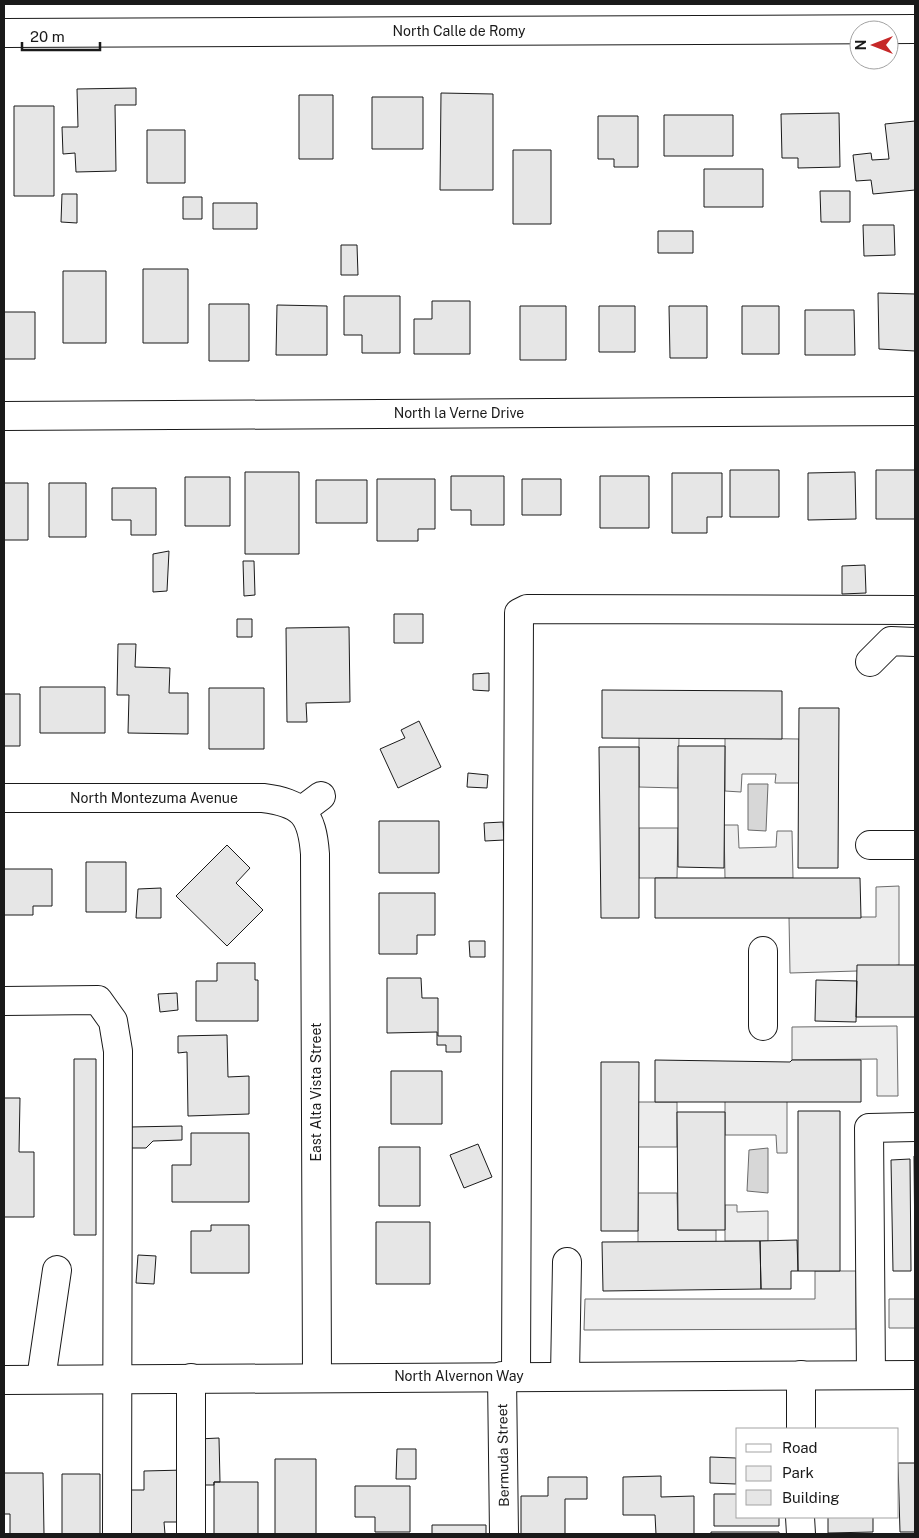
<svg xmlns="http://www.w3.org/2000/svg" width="919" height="1538" viewBox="0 0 919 1538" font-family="'Public Sans',sans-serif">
<rect width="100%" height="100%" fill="#fff"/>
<path fill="#ededed" stroke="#6a6a6a" d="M639,737L679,738L678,788L639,787Z
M725,738L799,739V783H775L776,774H742L741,792L725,791Z
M724,825H738L739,848L776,847L777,831H792L793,878H725Z
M639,828H678L677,878H639Z
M899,886V965L857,971L790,973L789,917H876V887Z
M897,1026L898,1096H877V1059L792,1060V1027Z
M725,1101H787V1153H777L776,1135H725Z
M638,1102H677V1147H638Z
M638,1193H677L678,1230H716V1242H638Z
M725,1205H737V1212L768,1211V1241H725Z
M815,1271H856V1329L584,1330L585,1299H815Z
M889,1299H915V1328H889Z"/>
<path fill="#d7d7d7" stroke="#6a6a6a" d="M748,784H768L766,831L748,830Z
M768,1148V1193L747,1191L749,1150Z"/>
<path fill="#e6e6e6" stroke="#1a1a1a" d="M136,88V105H115L116,171L76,172L75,153L63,154L62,127H78L77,89Z
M441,93L493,94V190H440Z
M299,95H333V159H299Z
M372,97H423V149H372Z
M14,106H54V196H14Z
M839,113L840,167L798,168V158H782L781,114Z
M664,115H733V156H664Z
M598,116H638V167H614V159H598Z
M915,121V190L873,194L871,180L856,181L853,155L871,153L872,160L889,159L885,124Z
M147,130H185V183H147Z
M513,150H551V224H513Z
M704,169H763V207H704Z
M820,191H850V222H821Z
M62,194H77V223L61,222Z
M183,197H202V219H183Z
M213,203H257V229H213Z
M863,225H894L895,255L864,256Z
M658,231H693V253H658Z
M341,245H357L358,275H341Z
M143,269H188V343H143Z
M63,271H106V343H63Z
M878,293L915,294V351L879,349Z
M344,296H400V353H362V335H344Z
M432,301H470V354H414V319H432Z
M209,304H249V361H209Z
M277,305L327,306V355H276Z
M520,306H566V360H520Z
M599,306H635V352H599Z
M669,306H707V358H670Z
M742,306H779V354H742Z
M805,310H854L855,355H805Z
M4,312H35V359H4Z
M730,470H779V517H730Z
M876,470H915V519H876Z
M245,472H299V554H245Z
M855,472L856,519L808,520V473Z
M672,473H722V517H707V533H672Z
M451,476H504V525H471V510H451Z
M600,476H649V528H600Z
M185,477H230V526H185Z
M377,479H435V529H418V541H377Z
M522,479H561V515H522Z
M316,480H367V523H316Z
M4,483H28V540H4Z
M49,483H86V537H49Z
M112,488H156V535H131V520H112Z
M169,551L167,591L153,592V554Z
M243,561H254L255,595L244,596Z
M865,565L866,593L842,594V566Z
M394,614H423V643H394Z
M237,619H252V637H237Z
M349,627L350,702L306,703L307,722H287L286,628Z
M118,644H136L135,667L170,668L169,693H188V734L128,733L129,695H117Z
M489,673V691L473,690V674Z
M40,687H105V733H40Z
M209,688H264V749H209Z
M602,690L782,691V739L602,738Z
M4,694H20V746H4Z
M799,708H839L838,868H798Z
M419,721L441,767L398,788L380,749L405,738L401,730Z
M678,746H725L724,868L678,867Z
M599,747H639V918H601Z
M468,773L488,775L487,788L467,787Z
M379,821H439V873H379Z
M503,822L504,840L485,841L484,823Z
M227,845L250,868L236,883L263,910L227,946L176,896Z
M86,862H126V912H86Z
M4,869H52V906H33V915H4Z
M655,878H860L861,918H655Z
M161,888V918H136L138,889Z
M379,893H435V935H417V954H379Z
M469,941H485V957H470Z
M217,963H255V980H258V1021H196V981H217Z
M857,965H915V1017H856Z
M387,978H421L422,998H438V1036H461V1052H446V1045H437V1032L387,1033Z
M816,980L857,981L856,1022L815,1021Z
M177,993L178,1010L160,1012L158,994Z
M227,1035L228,1077L249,1076V1114L188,1116L187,1052L178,1053V1036Z
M74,1059H96V1235H74Z
M655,1060L790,1062L792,1060H861V1102H655Z
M601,1062H639L638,1231H601Z
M391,1071H442V1124H391Z
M4,1098H20L19,1152H34V1217H4Z
M798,1111H840V1271H798Z
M677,1112H725V1230H678Z
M182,1126V1140L153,1141L146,1148H131L130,1127Z
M191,1133H249V1202H172V1165H191Z
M478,1144L492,1177L464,1188L450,1155Z
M379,1147H420V1206H379Z
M914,1156H915V1256Z
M910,1159L911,1271H893L891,1160Z
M376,1222H430V1284H376Z
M211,1225H249V1273H191V1231H211Z
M797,1240L798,1271H791V1289H761L760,1241Z
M760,1241L761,1289L603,1291L602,1242Z
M138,1255L156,1256L154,1284L136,1283Z
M219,1438L220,1482H214V1485H200L198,1439Z
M397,1449H416V1479H396Z
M710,1457L736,1458V1484L710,1483Z
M275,1459H316V1534H275Z
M898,1463H915V1532H900Z
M185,1470V1522H164L165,1534H131L130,1490H144V1471Z
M4,1473H43L44,1534H10V1514H4Z
M62,1474H100V1534H62Z
M661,1476V1497L694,1496V1534H656L655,1515H623V1477Z
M548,1477H587V1499H565V1534H521V1496H548Z
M214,1482H258V1534H214Z
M355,1486H410V1532H375V1517H355Z
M714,1494H738V1517H779V1526H714Z
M828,1517H873V1532L828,1533Z
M432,1525H486V1534H432Z
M711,1532H779V1534H711Z"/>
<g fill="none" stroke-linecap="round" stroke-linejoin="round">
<defs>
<path id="minor" d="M4,33L915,29
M4,416L915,411
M870,662L891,641L915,642
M4,798H263C302,803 312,814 315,854L317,1377
M301,811L321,796
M870,845H915
M763,951V1026
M4,1001L98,1000L113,1021L118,1051L117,1534
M871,1375L869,1128L915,1127
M502,1376L504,1534
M516,1376L519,613L527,609L915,610
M565,1376L567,1262
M41,1379L57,1270
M801,1429V1375
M800,1517L801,1534
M191,1534V1378"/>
<path id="major" d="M4,1380L915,1375"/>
</defs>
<use href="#minor" stroke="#1a1a1a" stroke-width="30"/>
<use href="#major" stroke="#1a1a1a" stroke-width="30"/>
<use href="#minor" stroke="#fff" stroke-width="28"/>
<use href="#major" stroke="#fff" stroke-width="28"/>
</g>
<g text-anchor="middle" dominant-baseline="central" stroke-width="4" stroke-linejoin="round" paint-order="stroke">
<g font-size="14" fill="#1a1a1a" stroke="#fff">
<text x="459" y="31">North Calle de Romy</text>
<text x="459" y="413">North la Verne Drive</text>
<text x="154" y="798">North Montezuma Avenue</text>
<text transform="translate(316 1092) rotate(-90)">East Alta Vista Street</text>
<text x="459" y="1376">North Alvernon Way</text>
<text transform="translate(503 1455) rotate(-91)">Bermuda Street</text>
</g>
</g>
<rect width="919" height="1538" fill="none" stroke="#1a1a1a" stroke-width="10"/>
<rect x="736" y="1428" width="162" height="90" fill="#ffffff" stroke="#a3a3a3"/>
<rect x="746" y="1444" width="25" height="8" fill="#ffffff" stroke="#a3a3a3"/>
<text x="782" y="1453" font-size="15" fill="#1a1a1a">Road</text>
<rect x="746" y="1466" width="25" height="15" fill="#ededed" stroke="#a3a3a3"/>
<text x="782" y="1478" font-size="15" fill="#1a1a1a">Park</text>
<rect x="746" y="1490" width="25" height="15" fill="#e6e6e6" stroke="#a3a3a3"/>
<text x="782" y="1503" font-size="15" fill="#1a1a1a">Building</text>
<g transform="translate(874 45) rotate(270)"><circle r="24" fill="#ffffff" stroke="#a3a3a3"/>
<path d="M0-4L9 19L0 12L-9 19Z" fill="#c62828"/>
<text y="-8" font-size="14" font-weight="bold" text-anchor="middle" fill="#1a1a1a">N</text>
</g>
<path d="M22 42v8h78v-8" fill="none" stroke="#1a1a1a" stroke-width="2.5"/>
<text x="30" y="42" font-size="15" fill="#1a1a1a" stroke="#ffffff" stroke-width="4" paint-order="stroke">20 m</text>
</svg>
